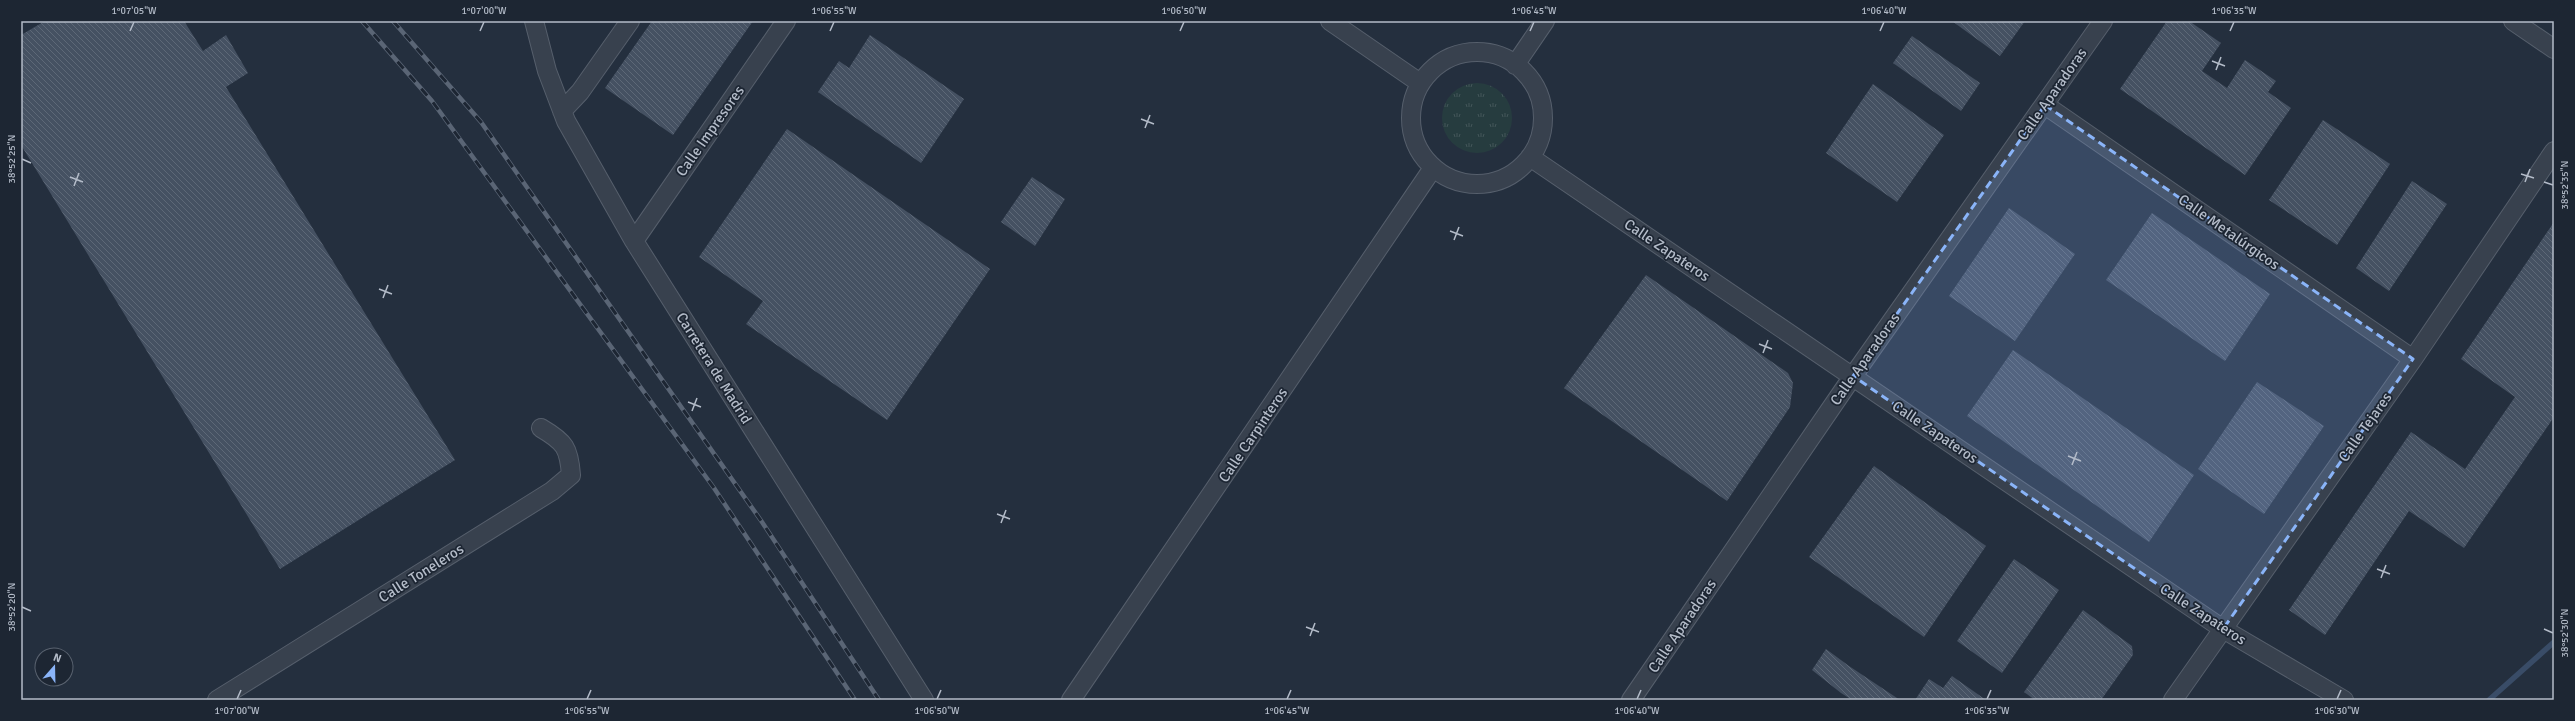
<svg xmlns="http://www.w3.org/2000/svg" width="2575" height="721" viewBox="0 0 2575 721" font-family="Signika,sans-serif">
<defs>
<pattern id="grass-tufts" width="24" height="20" patternUnits="userSpaceOnUse"><rect width="24" height="20" fill="#263c3f"/><path d="M3 7l-1-3M5 7V3M7 7l1-3M15 17l-1-3M17 17v-4M19 17l1-3" fill="none" stroke="#435659"/></pattern>
<pattern id="building-back-hatch" width="6" height="6" patternUnits="userSpaceOnUse"><rect width="6" height="6" fill="#455162"/><path d="M-1 5l2 2M0 0l6 6M5-1l2 2" fill="none" stroke="#5d6877"/></pattern>
</defs>
<rect width="100%" height="100%" fill="#242f3e"/>
<path fill="url(#grass-tufts)" d="M1442 118a35 35 0 1 1 70 0a35 35 0 1 1-70 0Z"/>
<g fill="none" stroke-linecap="round" stroke-linejoin="round">
<path stroke="#394c67" stroke-width="5.5" d="M2489,700L2554,642"/>
</g>
<path fill="url(#building-back-hatch)" d="M45,21H184L203,51L226,35L248,73L226,87L455,460L280,569L21,145V35Z
M652,21H753L673,135L605,88Z
M1952,21H2025L2000,56Z
M2167,21H2189L2221,43L2202,71L2227,88L2245,60L2276,81L2268,92L2291,108L2245,175L2120,89Z
M870,35L964,99L921,163L818,92L839,61L849,68Z
M1912,36L1980,83L1961,111L1893,63Z
M1873,84L1944,135L1897,202L1826,153Z
M2323,120L2390,164L2337,245L2269,200Z
M787,129L990,269L887,420L746,324L763,301L699,257Z
M1032,177L1065,199L1035,246L1001,222Z
M2412,181L2447,204L2389,291L2356,268Z
M2009,208L2075,254L2015,341L1949,296Z
M2152,213L2270,294L2225,361L2106,280Z
M2554,222V417L2464,548L2409,511L2325,635L2289,610L2411,432L2465,469L2515,397L2461,359Z
M1646,275L1788,373L1793,383L1790,407L1727,501L1564,388Z
M2013,350L2194,475L2149,542L1967,416Z
M2257,382L2324,426L2264,514L2198,469Z
M1874,466L1986,546L1924,637L1809,557Z
M2014,559L2059,590L2002,673L1957,641Z
M2083,610L2132,646L2133,655L2101,700H2035L2024,692Z
M1826,649L1849,666L1900,700H1852L1841,693L1812,670Z
M1952,676L1986,700H1915L1929,679L1943,688Z"/>
<g fill="none" stroke-linecap="round" stroke-linejoin="round">
<defs>
<path id="minor" d="M534,21L547,71L566,121L634,241L924,700
M1330,21L1420,83
M2513,21L2554,49
M1411 118a66 66 0 1 1 132 0a66 66 0 1 1-132 0Z
M1515,65L1545,21
M2045,105L2413,359
M562,111L580,92L630,21
M1530,157L2223,629L2344,700
M634,241L786,21
M217,700L552,491L571,475C569,448 565,442 541,428
M1071,700L1433,168
M1631,700L1853,376L2103,21
M2173,700L2413,359L2554,151"/>
</defs>
<use href="#minor" stroke="#565f6c" stroke-width="20"/>
<use href="#minor" stroke="#38414e" stroke-width="18"/>
<defs>
<path id="rail" d="M362,21L432,101L714,488L855,700
M393,21L481,122L762,522L879,700"/>
</defs>
<use href="#rail" stroke="#5a6575" stroke-width="4.5"/>
<use href="#rail" stroke="#1d2633" stroke-width="3" stroke-dasharray="9" stroke-linecap="butt"/>
</g>
<path fill="#8ab4f8" fill-opacity="0.2" stroke="#8ab4f8" stroke-width="3" stroke-dasharray="8 5" stroke-linejoin="round" d="M2045,105L2413,359L2223,629L1853,376Z"/>
<path fill="none" stroke="#b4bcc9" stroke-width="1.5" d="M130,31L134,22M480,31L484,22M830,31L834,22M1180,31L1184,22M1530,31L1534,22M1880,31L1884,22M2230,31L2234,22M2212,61L2225,66M2216,70L2221,57M1141,119L1154,124M1145,128L1150,115M22,159L31,163M2521,174L2534,178M70,177L83,182M2525,182L2530,169M2544,182L2553,185M74,186L79,173M1450,231L1463,236M1454,240L1459,227M379,289L392,294M383,298L388,285M1759,344L1772,349M1763,353L1768,340M688,402L701,407M692,411L697,398M2068,456L2081,461M2072,465L2077,452M997,514L1010,519M1001,523L1006,510M2377,569L2390,574M2381,578L2386,565M22,607L31,611M1306,627L1319,632M2544,629L2553,633M1310,636L1315,623M237,699L241,690M587,699L591,690M937,699L941,690M1287,699L1291,690M1637,699L1641,690M1987,699L1991,690M2337,699L2341,690"/>
<g text-anchor="middle" dominant-baseline="central" stroke-width="3.5" stroke-linejoin="round" paint-order="stroke">
<g font-size="15" fill="#b4bcc9" stroke="#1d2633">
<text transform="translate(2052 94) rotate(-55)">Calle Aparadoras</text>
<text transform="translate(710 131) rotate(-55)">Calle Impresores</text>
<text transform="translate(2229 232) rotate(35)">Calle Metalúrgicos</text>
<text transform="translate(1667 250) rotate(34)">Calle Zapateros</text>
<text transform="translate(1865 359) rotate(-55)">Calle Aparadoras</text>
<text transform="translate(714 368) rotate(58)">Carretera de Madrid</text>
<text transform="translate(2365 427) rotate(-55)">Calle Tejares</text>
<text transform="translate(1935 432) rotate(34)">Calle Zapateros</text>
<text transform="translate(1253 435) rotate(-56)">Calle Carpinteros</text>
<text transform="translate(421 573) rotate(-32)">Calle Toneleros</text>
<text transform="translate(2203 614) rotate(33)">Calle Zapateros</text>
<text transform="translate(1682 626) rotate(-56)">Calle Aparadoras</text>
</g>
</g>
<rect width="2575" height="721" fill="none" stroke="#1d2633" stroke-width="44"/>
<g transform="translate(54 667) rotate(20)"><circle r="19" fill="#1d2633" stroke="#59626f"/>
<path d="M0-3L7 15L0 10L-7 15Z" fill="#8ab4f8"/>
<text y="-6" font-size="11" font-weight="bold" text-anchor="middle" fill="#b4bcc9">N</text>
</g>
<rect x="22" y="22" width="2531" height="677" fill="none" stroke="#b4bcc9" stroke-width="1.5"/>
<g font-size="10" text-anchor="middle" fill="#b4bcc9">
<text x="134" y="14">1°07'05"W</text>
<text x="484" y="14">1°07'00"W</text>
<text x="834" y="14">1°06'55"W</text>
<text x="1184" y="14">1°06'50"W</text>
<text x="1534" y="14">1°06'45"W</text>
<text x="1884" y="14">1°06'40"W</text>
<text x="2234" y="14">1°06'35"W</text>
<text transform="translate(11 159) rotate(-90)" y="4">38°52'25"N</text>
<text transform="translate(2564 185) rotate(-90)" y="4">38°52'35"N</text>
<text transform="translate(11 607) rotate(-90)" y="4">38°52'20"N</text>
<text transform="translate(2564 633) rotate(-90)" y="4">38°52'30"N</text>
<text x="237" y="714">1°07'00"W</text>
<text x="587" y="714">1°06'55"W</text>
<text x="937" y="714">1°06'50"W</text>
<text x="1287" y="714">1°06'45"W</text>
<text x="1637" y="714">1°06'40"W</text>
<text x="1987" y="714">1°06'35"W</text>
<text x="2337" y="714">1°06'30"W</text>
</g>
</svg>
